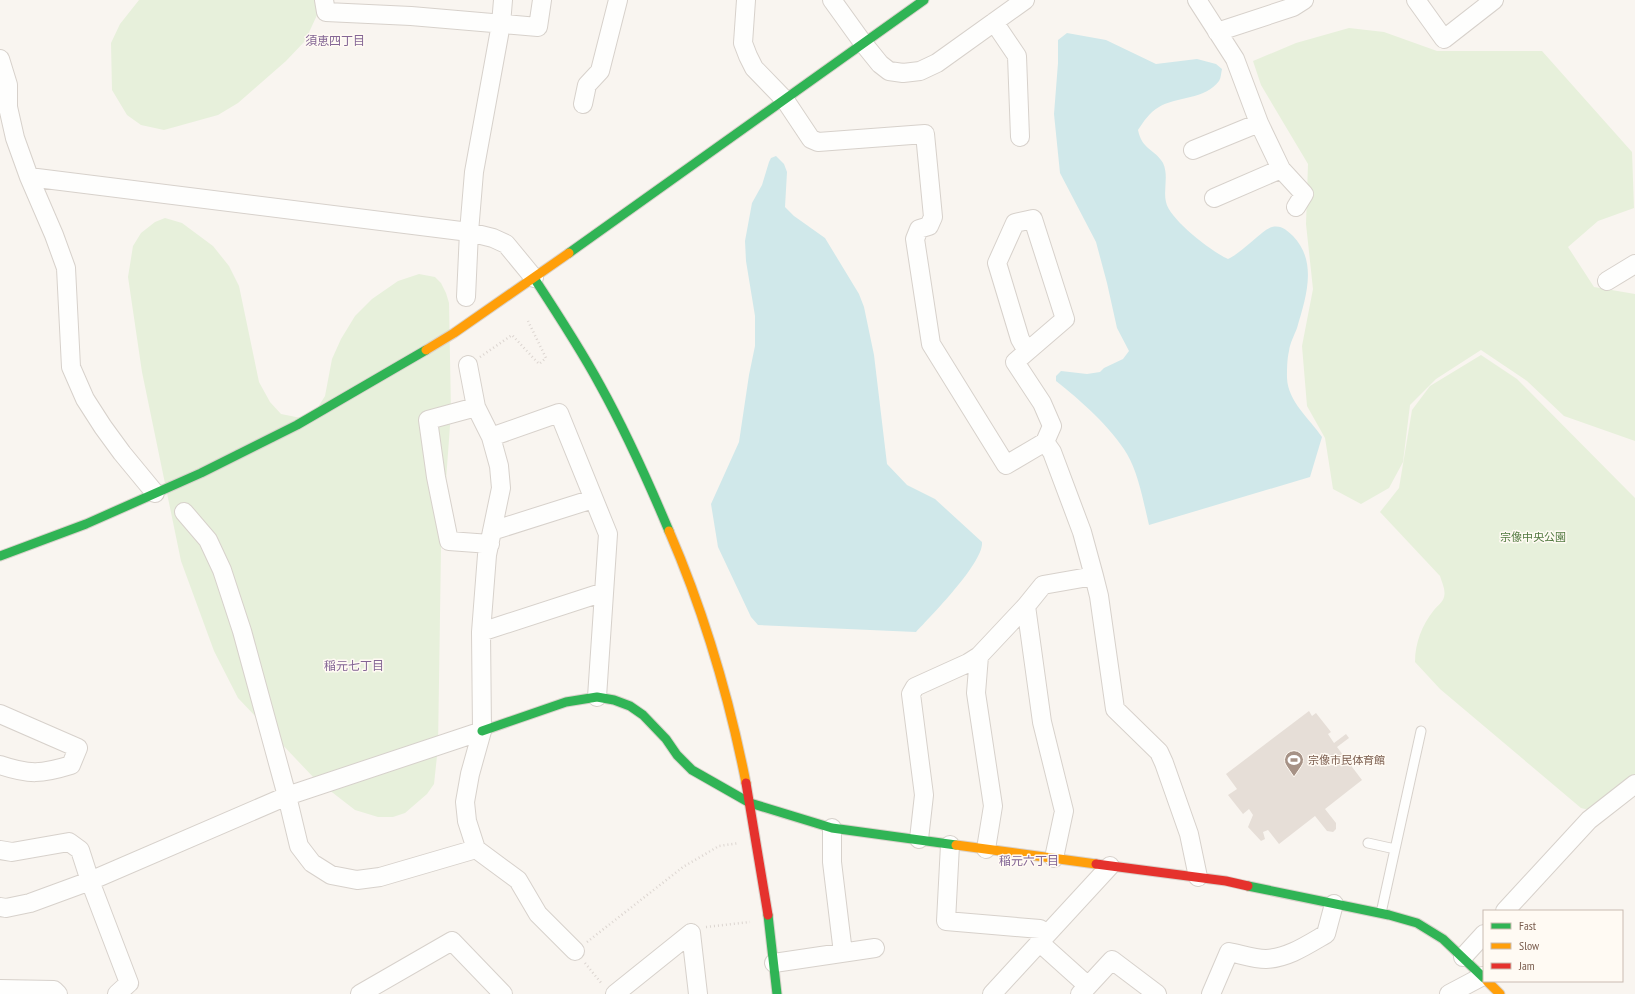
<svg xmlns="http://www.w3.org/2000/svg" width="1635" height="994" viewBox="0 0 1635 994" font-family="'PT Sans Narrow','Noto Sans JP',sans-serif">
<rect width="100%" height="100%" fill="#f9f5f0"/>
<path fill="#e7f0db" d="M139,0H324L305,41L286,61L238,103L218,115L164,130L141,125L127,115L112,90L111,43L120,24Z
M1349,28L1384,32L1437,51H1542L1632,152L1634,208L1598,221L1568,247L1594,287L1635,294V441L1564,416L1527,381L1481,350L1436,379L1410,405L1403,462L1389,488L1361,504L1333,489L1325,438L1307,406L1302,346L1313,289L1306,224L1308,164L1261,85L1253,61L1296,43Z
M165,218L182,223L213,246L229,266L239,286L259,382L270,402L281,414L301,418L315,412L325,396L332,359L341,339L355,316L372,299L398,281L419,274L435,277L441,283L446,293L449,303L451,412L441,549L438,747L434,784L427,794L405,813L393,817H378L355,810L315,779L238,698L214,651L181,561L142,372L128,277L133,246L141,233L155,222Z
M1481,355L1517,379L1635,498V778L1593,811L1581,808L1440,689L1415,662C1415,643 1422,625 1434,610C1437,606 1443,602 1444,597C1446,590 1442,583 1440,576L1380,512L1399,488L1412,410L1430,386Z"/>
<path fill="#d0e8ea" d="M1067,33L1106,40L1156,64L1197,59L1216,64L1222,69C1221,73 1221,78 1219,81C1205,100 1177,96 1159,107C1149,113 1144,121 1138,130C1142,150 1155,149 1163,163C1169,176 1163,189 1166,202C1169,219 1212,252 1228,259C1242,253 1263,229 1272,227C1282,225 1286,230 1293,236C1318,262 1306,297 1297,328C1294,336 1290,343 1289,351C1287,359 1287,370 1287,378C1288,402 1310,419 1322,437L1310,477L1149,525C1144,504 1138,472 1127,454C1112,428 1079,399 1056,381V376L1061,371L1087,374L1100,372L1104,368L1123,359L1129,351L1117,328L1107,283L1096,242L1060,173L1054,114L1058,63V40Z
M776,156L784,164L787,172L785,207L794,216L825,238L859,294L864,307L874,355L887,464L907,485L935,499L982,542C984,562 931,616 916,632L758,625L751,617L718,547L711,504L739,442L749,375L755,346V316L746,261L745,241L752,203L762,185L769,162L771,158Z"/>
<path fill="#e6ded7" d="M1309,711L1312,716L1316,713L1331,732L1328,734L1334,743L1346,734L1349,738L1337,747L1362,780L1325,809L1336,823V829L1333,832L1327,831L1315,816L1279,844L1268,830L1263,832L1265,839L1261,841L1248,827L1253,815L1249,809L1243,814L1228,795L1237,789L1226,774Z"/>
<g fill="none" stroke-linecap="round" stroke-linejoin="round">
<defs>
<path id="lane" d="M1368,843L1395,849
M1381,913L1421,731"/>
<path id="street" d="M324,0L326,12L411,16L538,27L542,0
M746,0L743,43L748,56L754,68L785,100L811,139L818,142L925,134L933,217L929,226L919,229L915,239L931,344L1006,465L1045,442L1052,452L1082,532L1094,576L1099,596L1115,709L1159,752L1164,763L1189,834L1198,877
M832,0L863,43L880,64L889,71L903,73L920,71L937,63L1025,0
M1197,0L1235,59L1259,123L1281,169L1304,194L1296,207
M1416,0L1444,39L1494,0
M994,22L1017,56L1020,137
M1217,32L1293,7L1304,0
M0,59L8,85V107L15,138L29,177L54,235L66,268L71,367L85,399L103,427L122,453L155,493
M583,104L587,85L600,71L618,0
M1193,150L1259,123
M29,177L469,232L493,238L506,244L534,278
M1214,198L1281,169
M1607,281L1635,264
M466,297L469,232L474,172L501,24L503,0
M1027,351L1020,339L997,263L1015,223L1033,219L1065,319L1015,362L1042,403L1052,426L1045,442
M468,365L476,407L491,437L499,466L501,488L487,555L481,632L482,731L470,774L465,802L467,821L476,849L518,880L538,914L575,951
M476,407L428,420L436,477L449,541L490,544
M491,437L559,413L608,534L597,697
M184,512L208,540L222,570L242,631L287,796L299,846L312,863L331,875L357,880L380,877L476,849
M492,531L593,499
M1026,606L1042,722L1064,811L1054,858
M481,632L604,592
M979,656L976,693L993,806L986,849
M0,714L78,748L71,765C42,774 29,775 0,765
M832,828V862L843,953
M919,839L924,795L911,694L915,687L968,663L979,656L1026,606L1043,585L1094,576
M950,845L946,921L1040,929L1046,934
M0,850L12,852L69,842L80,850L90,881L129,983L117,994
M0,907L6,908L30,903L90,881L287,796L482,731
M1505,911L1589,820L1635,784
M691,933L698,994
M1039,942L1088,986L1080,994
M1463,957L1484,934
M774,963L875,948
M1088,986L1112,960L1157,994
M0,989L54,990L58,994
M360,994L452,941L503,994
M615,994L691,933
M992,994L1110,866
M1211,994L1229,952C1240,954 1254,959 1266,959C1288,958 1307,945 1326,934L1334,904
M1449,994L1483,976"/>
<path id="fast" d="M569,253L924,0
M534,278C557,313 580,348 600,385C626,432 648,481 669,531
M0,556L86,524L201,473L297,425L426,350
M482,731L566,702L597,697L614,700L630,706L643,715L666,739L677,755L692,770L750,803L832,828L956,845
M1248,886L1389,915L1417,923L1443,939L1484,978
M768,915L777,994"/>
<path id="slow" d="M426,350L454,333L569,253
M669,531C704,612 729,697 746,783
M956,845L1096,864
M1487,981L1500,994"/>
<path id="jam" d="M746,783L768,915
M1096,864L1226,881L1248,886"/>
</defs>
<use href="#lane" stroke="#d7d1cb" stroke-width="11"/>
<use href="#street" stroke="#d7d1cb" stroke-width="20"/>
<use href="#fast" stroke="#d9d2cb" stroke-width="11"/>
<use href="#slow" stroke="#d9d2cb" stroke-width="11"/>
<use href="#jam" stroke="#d9d2cb" stroke-width="11"/>
<path stroke="#dcd5d0" stroke-width="2.5" stroke-dasharray="1 3" stroke-linecap="butt" d="M480,357L512,335L539,364L546,358L528,321
M706,927L750,922
M587,942L683,867L719,846L739,843
M585,963L602,984"/>
<use href="#lane" stroke="#fefefd" stroke-width="9"/>
<use href="#street" stroke="#fefefd" stroke-width="18"/>
<use href="#fast" stroke="#30b455" stroke-width="9"/>
<use href="#slow" stroke="#ff9f0a" stroke-width="9"/>
<use href="#jam" stroke="#e5322d" stroke-width="9"/>
</g>
<defs>
<symbol id="stadium-pin" viewBox="-11 -11 22 30"><path d="M0 17L-7.5 6A9.5 9.5 0 1 1 7.5 6Z" fill="#a69286" stroke="#fffaf3"/><path d="M0-5a6.5 5 0 1 0 0 10a6.5 5 0 1 0 0-10ZM-3.5-1.8h7v3.6h-7Z" fill="#fff"/></symbol>
</defs>
<g fill-rule="evenodd">
<use href="#stadium-pin" x="1283" y="749" width="22" height="30"/>
</g>
<g text-anchor="middle" dominant-baseline="central" stroke-width="3" stroke-linejoin="round" paint-order="stroke">
<g font-size="11" fill="#537a41" stroke="#fffaf3">
<text x="1533" y="537">宗像中央公園</text>
</g>
<g font-size="11" fill="#7a5c4d" stroke="#fffaf3" text-anchor="start">
<text x="1308" y="760">宗像市民体育館</text>
</g>
<g font-size="12" fill="#846695" stroke="#fffaf3">
<text x="335" y="40">須恵四丁目</text>
<text x="354" y="665">稲元七丁目</text>
<text x="1029" y="860">稲元六丁目</text>
</g>
</g>
<rect x="1483" y="910" width="140" height="72" fill="#fffaf3" stroke="#cabbb1"/>
<rect x="1491" y="923" width="20" height="6" fill="#30b455" stroke="#cabbb1"/>
<text x="1519" y="930" font-size="12" fill="#7a5c4d">Fast</text>
<rect x="1491" y="943" width="20" height="6" fill="#ff9f0a" stroke="#cabbb1"/>
<text x="1519" y="950" font-size="12" fill="#7a5c4d">Slow</text>
<rect x="1491" y="963" width="20" height="6" fill="#e5322d" stroke="#cabbb1"/>
<text x="1519" y="970" font-size="12" fill="#7a5c4d">Jam</text>
</svg>
